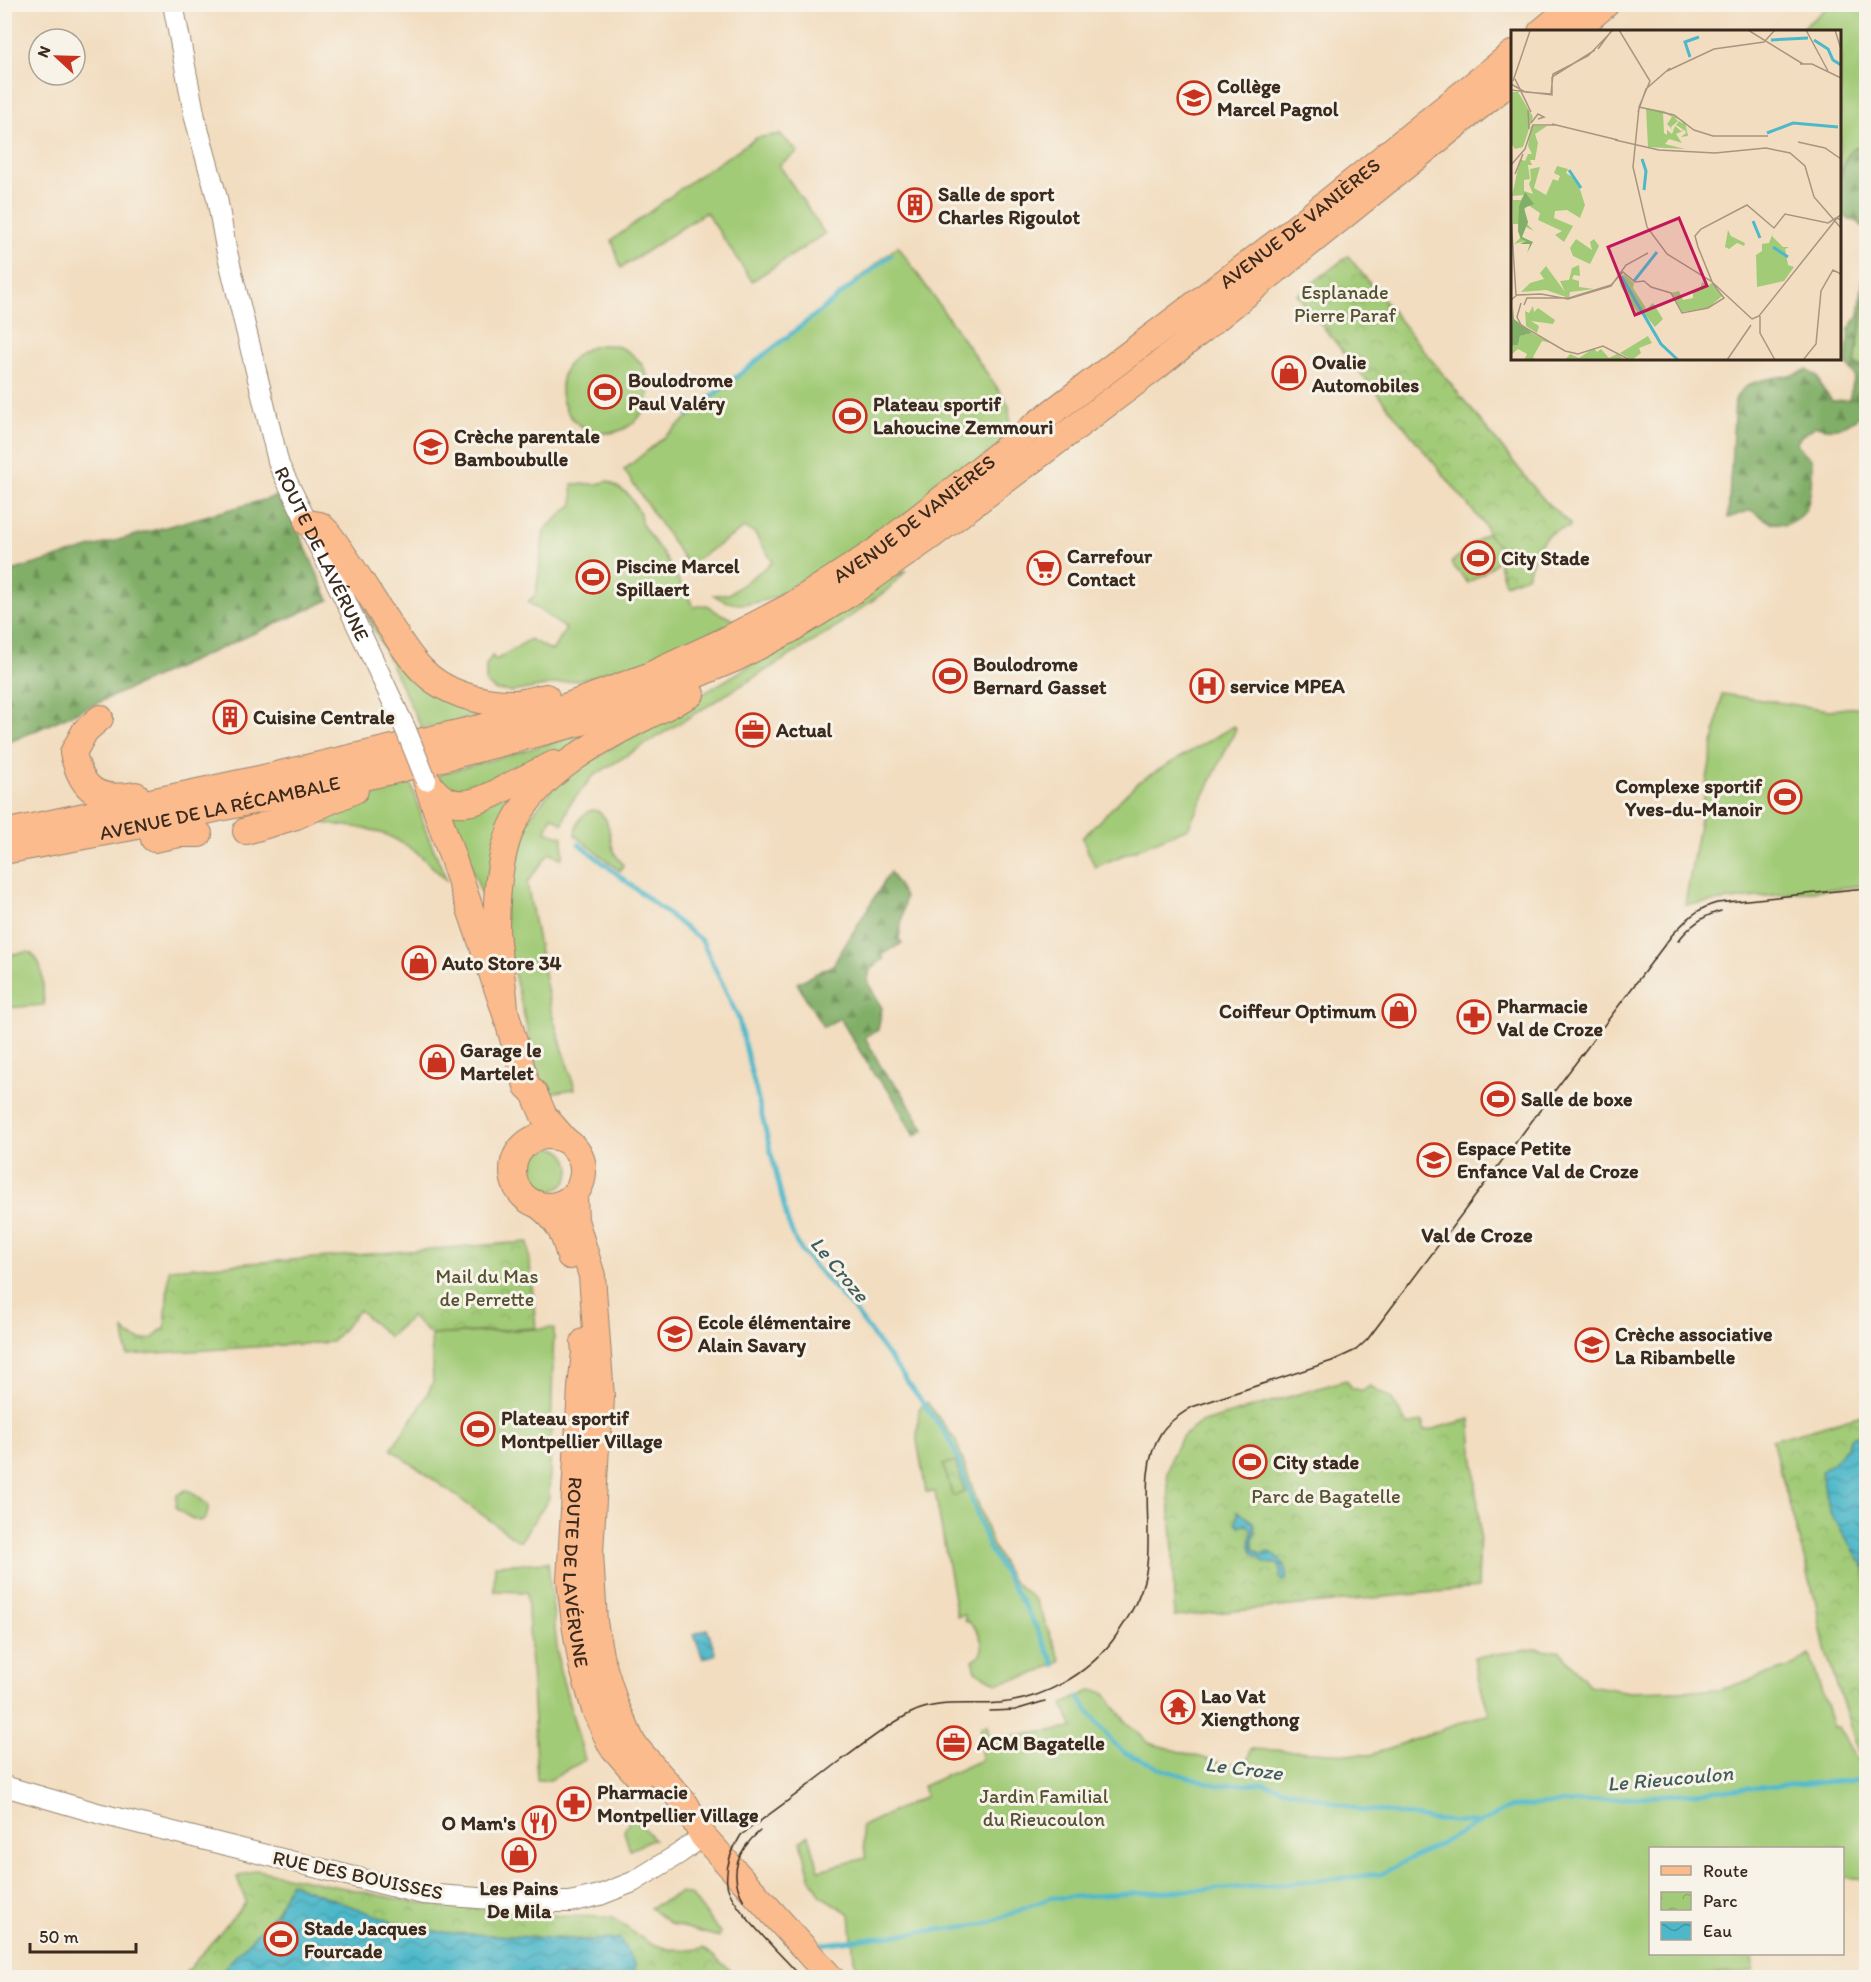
<svg xmlns="http://www.w3.org/2000/svg" width="1871" height="1982" viewBox="0 0 1871 1982" font-family="Itim,sans-serif">
<defs>
<pattern id="forest-firs" width="22" height="20" patternUnits="userSpaceOnUse" patternTransform="scale(1.5)"><rect width="22" height="20" fill="#81af68"/><path d="M5 1l3.5 6h-7zM16 11l3.5 6h-7z" fill="#6b8f55"/></pattern>
<pattern id="park-crowns" width="20" height="18" patternUnits="userSpaceOnUse" patternTransform="scale(1.5)"><rect width="20" height="18" fill="#a2cb77"/><path d="M2 6a3 3 0 1 1 6 0M12 15a3 3 0 1 1 6 0" fill="none" stroke="#8cae66"/></pattern>
<pattern id="water-waves" width="16" height="10" patternUnits="userSpaceOnUse" patternTransform="scale(1.5)"><rect width="16" height="10" fill="#4db8ca"/><path d="M0 5q4-4 8 0t8 0" fill="none" stroke="#4196a3"/></pattern>
</defs>
<rect width="100%" height="100%" fill="#f7f3e8"/>
<filter id="ink" filterUnits="userSpaceOnUse"><feTurbulence type="fractalNoise" baseFrequency=".0167" numOctaves="2"/><feDisplacementMap in="SourceGraphic" scale="12" xChannelSelector="R" yChannelSelector="G"/><feConvolveMatrix kernelMatrix="1 2 1 2 8 2 1 2 1" color-interpolation-filters="sRGB"/></filter>
<filter id="wash" filterUnits="userSpaceOnUse"><feTurbulence type="fractalNoise" baseFrequency=".008" numOctaves="4" result="noise"/><feDisplacementMap in="SourceGraphic" scale="24" xChannelSelector="R" yChannelSelector="G"/><feGaussianBlur stdDeviation="1.35" result="paint"/><feColorMatrix in="noise" values="0 0 0 0 0 0 0 0 0 0 0 0 0 0 0 0 0 1.4 0 .05"/><feComposite in="paint" operator="in"/></filter>
<g filter="url(#wash)">
<rect width="100%" height="100%" fill="#f2ddc0"/>
<path fill="#a2cb77" stroke="#6e7a4a" stroke-width="1.5" d="M1830,5H1866V171L1840,173V32H1798Z
M780,134L798,152L779,165L825,234L752,281L706,212L621,268L612,240L691,181L756,138Z
M898,246L1009,405L1010,427L1000,444L897,521L775,597C755,604 732,609 714,595L729,594L773,562L754,532L744,528L688,565L624,470Z
M1866,290V368L1855,364Z
M561 389a44 44 0 1 1 88 0a44 44 0 1 1-88 0Z
M608,481L628,494L640,513L641,523L667,560L694,607L707,605L715,611L736,621L664,657L594,677L512,692L495,690L486,683V665L492,656L496,660L530,639L552,651L566,629L528,602L536,594L544,530L573,504L572,484H597Z
M1487,533L1505,553L1489,569L1468,583L1451,563L1468,547Z
M907,570L887,590L827,633L593,776L569,805L563,824L552,816L546,831L563,837V854L561,859L550,852L527,883L551,1011L575,1089L549,1093L542,1090L508,948L504,909L517,833L561,778L738,673L878,583Z
M364,608L408,677L450,702L498,712L422,729Z
M1722,694L1829,710L1866,706V885L1685,905Z
M611,726L568,752L474,794L451,792L437,775Z
M1234,726L1236,729L1188,828L1095,867L1082,838L1138,782Z
M410,780L426,831L447,881C424,858 407,841 375,831C354,825 331,826 310,820L399,781Z
M517,791L489,914L451,812Z
M592,810C610,811 609,836 613,849C615,856 620,860 623,865L620,871L575,835C576,823 581,814 592,810Z
M28,952C46,959 42,988 44,1005L5,1008V955Z
M526 1169a22 22 0 1 1 44 0a22 22 0 1 1-44 0Z
M554,1328L549,1498L520,1542L391,1449L419,1409L433,1383L431,1335Z
M927,1402L956,1441L993,1546L1011,1579L1036,1601L1061,1661L1032,1675L997,1683L976,1671L973,1660C991,1652 979,1626 965,1620V1615L957,1616L935,1492H926L917,1440L919,1409Z
M186,1490L190,1491L208,1505C209,1533 187,1517 176,1508L177,1495Z
M548,1562L559,1667L585,1760L550,1780H537L527,1592L494,1591L495,1565Z
M1535,1649L1560,1651L1589,1685L1629,1692L1720,1690L1789,1667L1810,1655L1833,1727H1838L1858,1762L1866,1765V1879L1843,1877L1842,1848H1650V1954H1753L1754,1971L1673,1978H864L854,1960L850,1914L821,1896L810,1877L801,1841L809,1835L819,1870L866,1858L861,1827L926,1796L923,1786L981,1760V1726L987,1724L990,1739L1073,1728L1063,1704L1092,1690L1105,1693L1125,1721L1149,1743L1225,1764L1247,1762L1251,1749L1370,1755L1489,1713L1478,1678L1474,1657Z
M632,1816L654,1839L630,1850L624,1831Z
M681,1893L692,1896L720,1933L719,1937L671,1924L650,1908Z"/>
<path fill="url(#forest-firs)" stroke="#5e6c43" stroke-width="1.5" d="M1866,142V230L1859,223L1840,214C1840,186 1835,154 1866,142Z
M1866,253V290L1855,364L1866,368V411C1848,424 1840,433 1816,426L1801,436L1796,444L1812,460C1812,472 1812,502 1804,512C1800,518 1792,522 1785,525L1770,522L1751,510L1728,518L1735,400C1746,373 1785,381 1807,370L1817,376L1822,388L1832,401L1849,400L1855,376L1846,363L1849,329L1859,315Z
M282,495L329,600L5,744V573L89,548Z
M890,872L905,897L899,939L902,943L882,955L884,959C857,975 870,986 882,1008L878,1030L865,1037L885,1074L900,1089L924,1130L914,1136L890,1092L875,1076L840,1018L823,1027L797,983L833,965Z"/>
<path fill="url(#park-crowns)" stroke="#6e7a4a" stroke-width="1.5" d="M1348,256L1544,500L1570,524L1569,528C1541,528 1535,554 1527,576L1505,584L1499,564L1505,553L1487,533L1486,527L1297,295Z
M528,1242L536,1328L431,1335L411,1317L389,1337L359,1310L332,1342L127,1355L124,1330C133,1340 140,1341 152,1339L161,1330H165L169,1269Z
M1346,1380L1352,1388L1363,1391L1370,1386L1392,1399L1407,1425L1422,1422L1425,1431L1470,1419L1480,1527L1478,1588L1174,1617L1173,1549L1167,1473L1172,1455L1182,1437L1200,1423Z
M1866,1414V1758L1858,1751L1824,1645L1816,1603L1772,1440Z
M955,1461L965,1492L953,1496L943,1465Z
M257,1870L412,1902L564,1916L611,1917L649,1943L669,1949L689,1950L704,1948L731,1971L713,1978H181L246,1902L237,1877Z"/>
<path fill="url(#water-waves)" stroke="#447174" stroke-width="1.5" d="M1866,1434V1570L1830,1512L1821,1472L1838,1458L1851,1438Z
M1236,1510L1253,1522L1255,1533L1253,1541V1548L1261,1555L1268,1552C1281,1556 1287,1567 1286,1580L1283,1581L1279,1578L1281,1571L1278,1564L1266,1563L1252,1552L1250,1546L1252,1529L1246,1525L1239,1526L1236,1522L1238,1514Z
M707,1629L716,1654L703,1659L694,1634Z
M290,1883L411,1929L452,1933L588,1940L620,1939L635,1965L634,1977H216L277,1911Z"/>
<g fill="none" stroke-linecap="round" stroke-linejoin="round">
<path stroke="#4db8ca" stroke-width="4.5" d="M688,415L891,255
M579,844L702,941L738,1017L788,1223L797,1244L807,1258L854,1310L946,1434L954,1449L989,1548L1028,1612L1055,1665
M1078,1697L1113,1743L1127,1754L1167,1771L1217,1785L1262,1783L1362,1810L1379,1811L1435,1820L1476,1823
M822,1944L985,1924L1050,1898L1267,1886L1381,1874L1511,1807L1866,1779
M630,1976L654,1975"/>
</g>
</g>
<g filter="url(#ink)">
<g fill="none" stroke-linecap="round" stroke-linejoin="round">
<defs>
<g id="minor">
<path id="s1" d="M173,4L195,118L217,198L226,248L279,465L348,606L406,730"/>
<path d="M4,1786L101,1814L423,1894L532,1902H570L600,1895L633,1882L680,1853L703,1836"/>
</g>
<g id="major">
<path d="M1541,32L1575,4"/>
<path d="M1573,32L1606,4"/>
<path d="M308,523L320,525L327,532C350,562 370,596 391,628C400,642 409,657 421,669C443,693 482,704 514,703C524,703 535,699 546,697"/>
<path d="M100,718L85,731L73,753C82,791 97,801 136,795"/>
<path d="M426,780L505,1011L527,1086L534,1093L544,1116L565,1140"/>
<path d="M428,782C451,818 481,801 511,785C525,778 540,771 554,764"/>
<path d="M246,831L296,816L355,790"/>
<path id="s2" d="M4,833L259,779L557,710L646,677L726,640L791,606L875,552L1039,422L1288,234L1512,54"/>
<path d="M154,839L180,834H199"/>
<path id="s3" d="M4,851L127,828L396,770L586,721L736,658L790,630L847,595L931,536L1156,367L1512,80"/>
<path d="M505,1011C504,982 496,953 496,924C497,892 499,859 511,829C541,761 630,726 691,694"/>
<circle cx="548" cy="1171" r="35"/>
<path d="M574,1195L575,1220L592,1276L601,1397L600,1415L596,1446L590,1553L594,1622L600,1656L615,1704L633,1744L686,1805L703,1836L831,1978"/>
<path d="M537,1204C558,1220 563,1231 570,1256"/>
<path id="s4" d="M584,1342L585,1352L581,1388L570,1580L575,1624L582,1665L595,1710L611,1745L639,1777"/>
</g>
</defs>
<use href="#minor" stroke="#96846f" stroke-width="22"/>
<use href="#major" stroke="#96846f" stroke-width="28"/>
<use href="#minor" stroke="#fff" stroke-width="20"/>
<use href="#major" stroke="#fbbb8d" stroke-width="26"/>
<path stroke="#3b2a1e" stroke-width="1.5" d="M1678,941C1689,927 1704,915 1721,911
M990,1711L1015,1710L1045,1701
M744,1901C728,1874 737,1850 760,1831
M802,1978C786,1959 729,1906 727,1884C725,1867 732,1849 741,1835C774,1811 807,1787 839,1762C863,1745 885,1726 911,1713C939,1699 970,1706 1000,1703C1043,1699 1087,1675 1113,1640C1128,1619 1141,1598 1146,1572C1154,1528 1136,1472 1161,1433C1168,1422 1181,1414 1192,1407L1332,1361L1356,1350L1367,1340L1672,935C1686,920 1697,908 1717,903L1866,888"/>
<defs>
<path id="minor-bridge" d="M406,730L426,780"/>
</defs>
<use href="#minor-bridge" stroke="#96846f" stroke-width="22" stroke-linecap="butt"/>
<use href="#minor-bridge" stroke="#fff" stroke-width="20"/>
</g>
</g>
<defs>
<symbol id="school-ring" viewBox="-11 -11 22 22"><circle r="9.5" fill="#f7f3e8" stroke="#c8321e" stroke-width="1.5"/><path d="M0-5L7-2L0 1L-7-2ZM-4 1L0 2.5L4 1V4Q0 6-4 4Z" fill="#c8321e"/></symbol>
<symbol id="building-ring" viewBox="-11 -11 22 22"><circle r="9.5" fill="#f7f3e8" stroke="#c8321e" stroke-width="1.5"/><path d="M-4-6H4V6H1V3H-1V6H-4ZM-2.5-4.3h1.7v1.8h-1.7ZM.8-4.3h1.7v1.8H.8ZM-2.5-1h1.7V.8h-1.7ZM.8-1h1.7V.8H.8Z" fill="#c8321e"/></symbol>
<symbol id="shop-ring" viewBox="-11 -11 22 22"><circle r="9.5" fill="#f7f3e8" stroke="#c8321e" stroke-width="1.5"/><path d="M-5-2.5h2.3a2.7 3.5 0 0 1 5.4 0H5L5.5 6h-11ZM-1.5-2.5h3a1.5 2.3 0 0 0-3 0Z" fill="#c8321e"/></symbol>
<symbol id="stadium-ring" viewBox="-11 -11 22 22"><circle r="9.5" fill="#f7f3e8" stroke="#c8321e" stroke-width="1.5"/><path d="M0-5a6.5 5 0 1 0 0 10a6.5 5 0 1 0 0-10ZM-3.5-1.8h7v3.6h-7Z" fill="#c8321e"/></symbol>
<symbol id="supermarket-ring" viewBox="-11 -11 22 22"><circle r="9.5" fill="#f7f3e8" stroke="#c8321e" stroke-width="1.5"/><path d="M-6-5.5h2.5l.6 2H6L4.5 2H-2.5L-4.4-4H-6ZM-1.5 3.2a1.3 1.3 0 1 0 .1 0ZM3 3.2a1.3 1.3 0 1 0 .1 0Z" fill="#c8321e"/></symbol>
<symbol id="hospital-ring" viewBox="-11 -11 22 22"><circle r="9.5" fill="#f7f3e8" stroke="#c8321e" stroke-width="1.5"/><path d="M-5-5h3v3.5h4V-5h3V5h-3V1.5h-4V5h-3Z" fill="#c8321e"/></symbol>
<symbol id="office-ring" viewBox="-11 -11 22 22"><circle r="9.5" fill="#f7f3e8" stroke="#c8321e" stroke-width="1.5"/><path d="M-6-3h4V-5.5h4V-3h4V5H-6ZM-1-4.5V-3h2v-1.5ZM-6 0V1H6V0Z" fill="#c8321e"/></symbol>
<symbol id="pharmacy-ring" viewBox="-11 -11 22 22"><circle r="9.5" fill="#f7f3e8" stroke="#c8321e" stroke-width="1.5"/><path d="M-2-6h4v4h4v4h-4v4h-4v-4h-4v-4h4Z" fill="#c8321e"/></symbol>
<symbol id="temple-ring" viewBox="-11 -11 22 22"><circle r="9.5" fill="#f7f3e8" stroke="#c8321e" stroke-width="1.5"/><path d="M0-6L5-2H3V0L6.5 2.5H4V6H1.5V3h-3V6H-4V2.5H-6.5L-3 0V-2H-5Z" fill="#c8321e"/></symbol>
<symbol id="restaurant-ring" viewBox="-11 -11 22 22"><circle r="9.5" fill="#f7f3e8" stroke="#c8321e" stroke-width="1.5"/><path d="M-5-6h1v4h1v-4h1v4h1v-4h1v5L-1.5 .5V6h-2V.5L-5-1ZM5-6V6H3V1.5H1.5Q1.5-4 5-6Z" fill="#c8321e"/></symbol>
</defs>
<g fill-rule="evenodd">
<use href="#school-ring" x="1175" y="79" width="38" height="38"/>
<use href="#building-ring" x="896" y="186" width="38" height="38"/>
<use href="#shop-ring" x="1270" y="354" width="38" height="38"/>
<use href="#stadium-ring" x="586" y="373" width="38" height="38"/>
<use href="#stadium-ring" x="831" y="397" width="38" height="38"/>
<use href="#school-ring" x="412" y="428" width="38" height="38"/>
<use href="#stadium-ring" x="1459" y="539" width="38" height="38"/>
<use href="#supermarket-ring" x="1025" y="549" width="38" height="38"/>
<use href="#stadium-ring" x="574" y="558" width="38" height="38"/>
<use href="#stadium-ring" x="931" y="657" width="38" height="38"/>
<use href="#hospital-ring" x="1188" y="667" width="38" height="38"/>
<use href="#building-ring" x="211" y="698" width="38" height="38"/>
<use href="#office-ring" x="734" y="711" width="38" height="38"/>
<use href="#stadium-ring" x="1766" y="778" width="38" height="38"/>
<use href="#shop-ring" x="400" y="944" width="38" height="38"/>
<use href="#shop-ring" x="1380" y="992" width="38" height="38"/>
<use href="#pharmacy-ring" x="1455" y="998" width="38" height="38"/>
<use href="#shop-ring" x="418" y="1043" width="38" height="38"/>
<use href="#stadium-ring" x="1479" y="1080" width="38" height="38"/>
<use href="#school-ring" x="1415" y="1141" width="38" height="38"/>
<use href="#school-ring" x="656" y="1315" width="38" height="38"/>
<use href="#school-ring" x="1573" y="1326" width="38" height="38"/>
<use href="#stadium-ring" x="459" y="1410" width="38" height="38"/>
<use href="#stadium-ring" x="1231" y="1443" width="38" height="38"/>
<use href="#temple-ring" x="1159" y="1688" width="38" height="38"/>
<use href="#office-ring" x="935" y="1724" width="38" height="38"/>
<use href="#pharmacy-ring" x="555" y="1785" width="38" height="38"/>
<use href="#restaurant-ring" x="520" y="1804" width="38" height="38"/>
<use href="#shop-ring" x="500" y="1836" width="38" height="38"/>
<use href="#stadium-ring" x="262" y="1920" width="38" height="38"/>
</g>
<g text-anchor="middle" dominant-baseline="central" stroke-width="6" stroke-linejoin="round" paint-order="stroke">
<g font-size="20" font-weight="bold" fill="#3b2a1e" stroke="#f7f3e8" text-anchor="start">
<text x="1217" y="86">Collège<tspan x="1217" dy="23">Marcel Pagnol</tspan></text>
<text x="938" y="194">Salle de sport<tspan x="938" dy="23">Charles Rigoulot</tspan></text>
<text x="1312" y="362">Ovalie<tspan x="1312" dy="23">Automobiles</tspan></text>
<text x="628" y="380">Boulodrome<tspan x="628" dy="23">Paul Valéry</tspan></text>
<text x="873" y="404">Plateau sportif<tspan x="873" dy="23">Lahoucine Zemmouri</tspan></text>
<text x="454" y="436">Crèche parentale<tspan x="454" dy="23">Bamboubulle</tspan></text>
<text x="1067" y="556">Carrefour<tspan x="1067" dy="23">Contact</tspan></text>
<text x="1501" y="558">City Stade</text>
<text x="616" y="566">Piscine Marcel<tspan x="616" dy="23">Spillaert</tspan></text>
<text x="973" y="664">Boulodrome<tspan x="973" dy="23">Bernard Gasset</tspan></text>
<text x="1230" y="686">service MPEA</text>
<text x="253" y="717">Cuisine Centrale</text>
<text x="776" y="730">Actual</text>
<text x="1762" y="786" text-anchor="end">Complexe sportif<tspan x="1762" dy="23">Yves-du-Manoir</tspan></text>
<text x="442" y="963">Auto Store 34</text>
<text x="1497" y="1006">Pharmacie<tspan x="1497" dy="23">Val de Croze</tspan></text>
<text x="1376" y="1011" text-anchor="end">Coiffeur Optimum</text>
<text x="460" y="1050">Garage le<tspan x="460" dy="23">Martelet</tspan></text>
<text x="1521" y="1099">Salle de boxe</text>
<text x="1457" y="1148">Espace Petite<tspan x="1457" dy="23">Enfance Val de Croze</tspan></text>
<text x="698" y="1322">Ecole élémentaire<tspan x="698" dy="23">Alain Savary</tspan></text>
<text x="1615" y="1334">Crèche associative<tspan x="1615" dy="23">La Ribambelle</tspan></text>
<text x="501" y="1418">Plateau sportif<tspan x="501" dy="23">Montpellier Village</tspan></text>
<text x="1273" y="1462">City stade</text>
<text x="1201" y="1696">Lao Vat<tspan x="1201" dy="23">Xiengthong</tspan></text>
<text x="977" y="1743">ACM Bagatelle</text>
<text x="597" y="1792">Pharmacie<tspan x="597" dy="23">Montpellier Village</tspan></text>
<text x="516" y="1823" text-anchor="end">O Mam's</text>
<text x="519" y="1888" text-anchor="middle">Les Pains<tspan x="519" dy="23">De Mila</tspan></text>
<text x="304" y="1928">Stade Jacques<tspan x="304" dy="23">Fourcade</tspan></text>
</g>
<g font-size="20" fill="#3b2a1e" stroke="#f7f3e8">
<text stroke="none"><textPath href="#s2" startOffset="1460">AVENUE DE VANIÈRES</textPath></text>
<text stroke="none"><textPath href="#s2" startOffset="974">AVENUE DE VANIÈRES</textPath></text>
<text stroke="none"><textPath href="#s1" startOffset="572">ROUTE DE LAVÉRUNE</textPath></text>
<text stroke="none"><textPath href="#s3" startOffset="220">AVENUE DE LA RÉCAMBALE</textPath></text>
<text stroke="none"><textPath href="#s4" startOffset="231">ROUTE DE LAVÉRUNE</textPath></text>
<text transform="translate(358 1875) rotate(12)">RUE DES BOUISSES</text>
</g>
<g font-size="20" fill="#555234" stroke="#f7f3e8">
<text x="1345" y="292">Esplanade<tspan x="1345" dy="23">Pierre Paraf</tspan></text>
<text x="487" y="1276">Mail du Mas<tspan x="487" dy="23">de Perrette</tspan></text>
<text x="1326" y="1496">Parc de Bagatelle</text>
<text x="1044" y="1796">Jardin Familial<tspan x="1044" dy="23">du Rieucoulon</tspan></text>
</g>
<g font-size="21" font-weight="bold" fill="#3b2a1e" stroke="#f7f3e8">
<text x="1477" y="1234">Val de Croze</text>
</g>
<g font-size="21" font-style="italic" fill="#415c5a" stroke="#f7f3e8">
<text transform="translate(840 1269) rotate(50)">Le Croze</text>
<text transform="translate(1244 1768) rotate(7)">Le Croze</text>
<text transform="translate(1670 1778) rotate(-5)">Le Rieucoulon</text>
</g>
</g>
<g transform="translate(1511 30)">
<rect width="330" height="330" fill="#f2ddc0"/>
<path d="M0,62H7L22,87L12,117L4,119L0,113ZM135,78L153,81L169,89L164,88L167,91L160,97L162,100L156,94L161,87L152,82L153,103L156,105V100L161,104L164,96L170,101L173,100L165,95L168,91L172,94L170,89L174,92L177,106L170,107L175,103L174,100L165,104L171,113L158,109L154,114L174,119L137,117ZM20,96H36L24,104L27,113L24,130H19L21,135H17L19,149L13,150V161L22,164L18,154L20,149L19,139L29,137L23,158L35,165L42,149L47,151L49,146L43,143L46,136L57,139L55,143L66,150L74,175L69,188L56,180L44,181L43,188L62,196L53,212L44,205L51,201L27,190L29,183L17,175L13,180L17,195L23,201L15,197L10,207L15,211L3,214L9,208L7,194H2V170H10L13,165L1,166L9,129L14,131L17,124H21L17,116ZM217,200L220,206L234,213L233,216L226,213L218,219L214,217ZM68,235L69,246L63,245L61,249L68,251V257L83,259L59,262L58,268L35,260L10,262L19,253L33,249L29,243L35,236L54,262L49,251L58,250L61,238ZM113,244L123,253L122,258L135,278L128,285L110,257L108,250ZM191,252L197,256L200,253L211,266L197,278L171,282L160,263L168,261L172,270L182,268V261L189,259ZM22,276L23,282L27,278L44,290L42,294L20,291L28,296L26,303L15,296L14,281L18,283ZM21,303L40,313L31,311L22,327L25,330H13L16,324L7,319L0,325V316L7,315L9,306ZM137,306L141,313L128,318L130,323L121,330L109,323ZM83,318L86,322L90,319L98,328L106,324L113,329L54,330L59,324L68,328Z" fill="#a2cb77"/>
<path d="M14,162L23,174L13,178L17,192L11,207L22,212L16,223L19,214H9L15,211L10,209L7,201L8,176ZM2,277L3,289L21,303L9,306L7,315L0,316Z" fill="#81af68"/>
<path d="M263,200L261,206L272,217H278L274,219L277,235L283,237L273,251L246,257L245,225L251,221V214L258,213ZM65,209L81,220L79,212L83,209L88,216L79,234L62,226L59,218ZM142,273L152,289L144,297L132,282Z" fill="#a2cb77"/>
<path fill="none" stroke="#4db8ca" stroke-width="3" d="M260,10L297,8M303,10L317,19L322,30L330,35M179,27L174,12L188,7M256,103L282,93L327,97M131,129L135,141L133,160M58,140L70,158M242,191L249,208M262,217L277,227M110,246L150,314L167,330M123,251L146,222"/>
<path fill="none" stroke="#a9957f" stroke-width="1.5" d="M108,0L139,51L128,77L163,85L183,100L202,106H257M237,0L292,34M295,0L317,41M324,0L330,19M87,19L101,0M289,34H301L330,48M156,41L203,19L253,12L264,0M41,47L84,20M4,49L20,82M2,51L19,1M0,54L14,62L40,64L42,44L77,26L102,0M0,60L41,65V47M128,78L122,137L136,197L156,224L200,251L241,289M17,80L18,99M127,82L135,59L159,38M20,93L27,84L33,87L27,89M41,94L107,110M104,110L148,120L204,123L255,118L279,123L294,136L303,167L330,198M287,112L314,118L330,129M0,135L14,119L22,95H44M4,144L12,124M0,187L5,265M0,270L6,265L30,264L57,269L100,256L115,235L137,223M10,273L6,287L10,295L54,321L67,324L92,316L119,330M13,275L16,268H58L100,255L112,242L124,252L133,251L140,257L160,263L171,283L197,278L213,268L202,254L187,217L184,206L190,199L236,175L263,198L274,184L317,193L330,185M249,286V303L264,330M241,289L248,286L326,188L330,190M216,330L240,295M292,330L305,314L310,261L322,240L330,244"/>
<path fill="#c2185b" fill-opacity="0.15" stroke="#c2185b" stroke-width="3" d="M168,188L196,256L124,285L97,217Z"/>
<rect width="330" height="330" fill="none" stroke="#3b2a1e" stroke-width="3"/>
</g>
<rect width="1871" height="1982" fill="none" stroke="#f7f3e8" stroke-width="24"/>
<rect x="1649" y="1847" width="195" height="108" fill="#f7f3e8" stroke="#aca397" stroke-width="1.5"/>
<rect x="1661" y="1866" width="30" height="9" fill="#fbbb8d" stroke="#aca397" stroke-width="1.5"/>
<text x="1703" y="1877" font-size="18" fill="#3b2a1e">Route</text>
<rect x="1661" y="1892" width="30" height="18" fill="url(#park-crowns)" stroke="#aca397" stroke-width="1.5"/>
<text x="1703" y="1907" font-size="18" fill="#3b2a1e">Parc</text>
<rect x="1661" y="1922" width="30" height="18" fill="url(#water-waves)" stroke="#aca397" stroke-width="1.5"/>
<text x="1703" y="1937" font-size="18" fill="#3b2a1e">Eau</text>
<g transform="translate(57 57) rotate(292)"><circle r="28" fill="#f7f3e8" stroke="#aca397" stroke-width="1.5"/>
<path d="M0-4.5L10 22L0 15L-10 22Z" fill="#c8321e"/>
<text y="-9" font-size="16" font-weight="bold" text-anchor="middle" fill="#3b2a1e">N</text>
</g>
<path d="M30 1943v9h106v-9" fill="none" stroke="#3b2a1e" stroke-width="3"/>
<text x="39" y="1943" font-size="18" fill="#3b2a1e" stroke="#f7f3e8" stroke-width="4.5" paint-order="stroke">50 m</text>
</svg>
